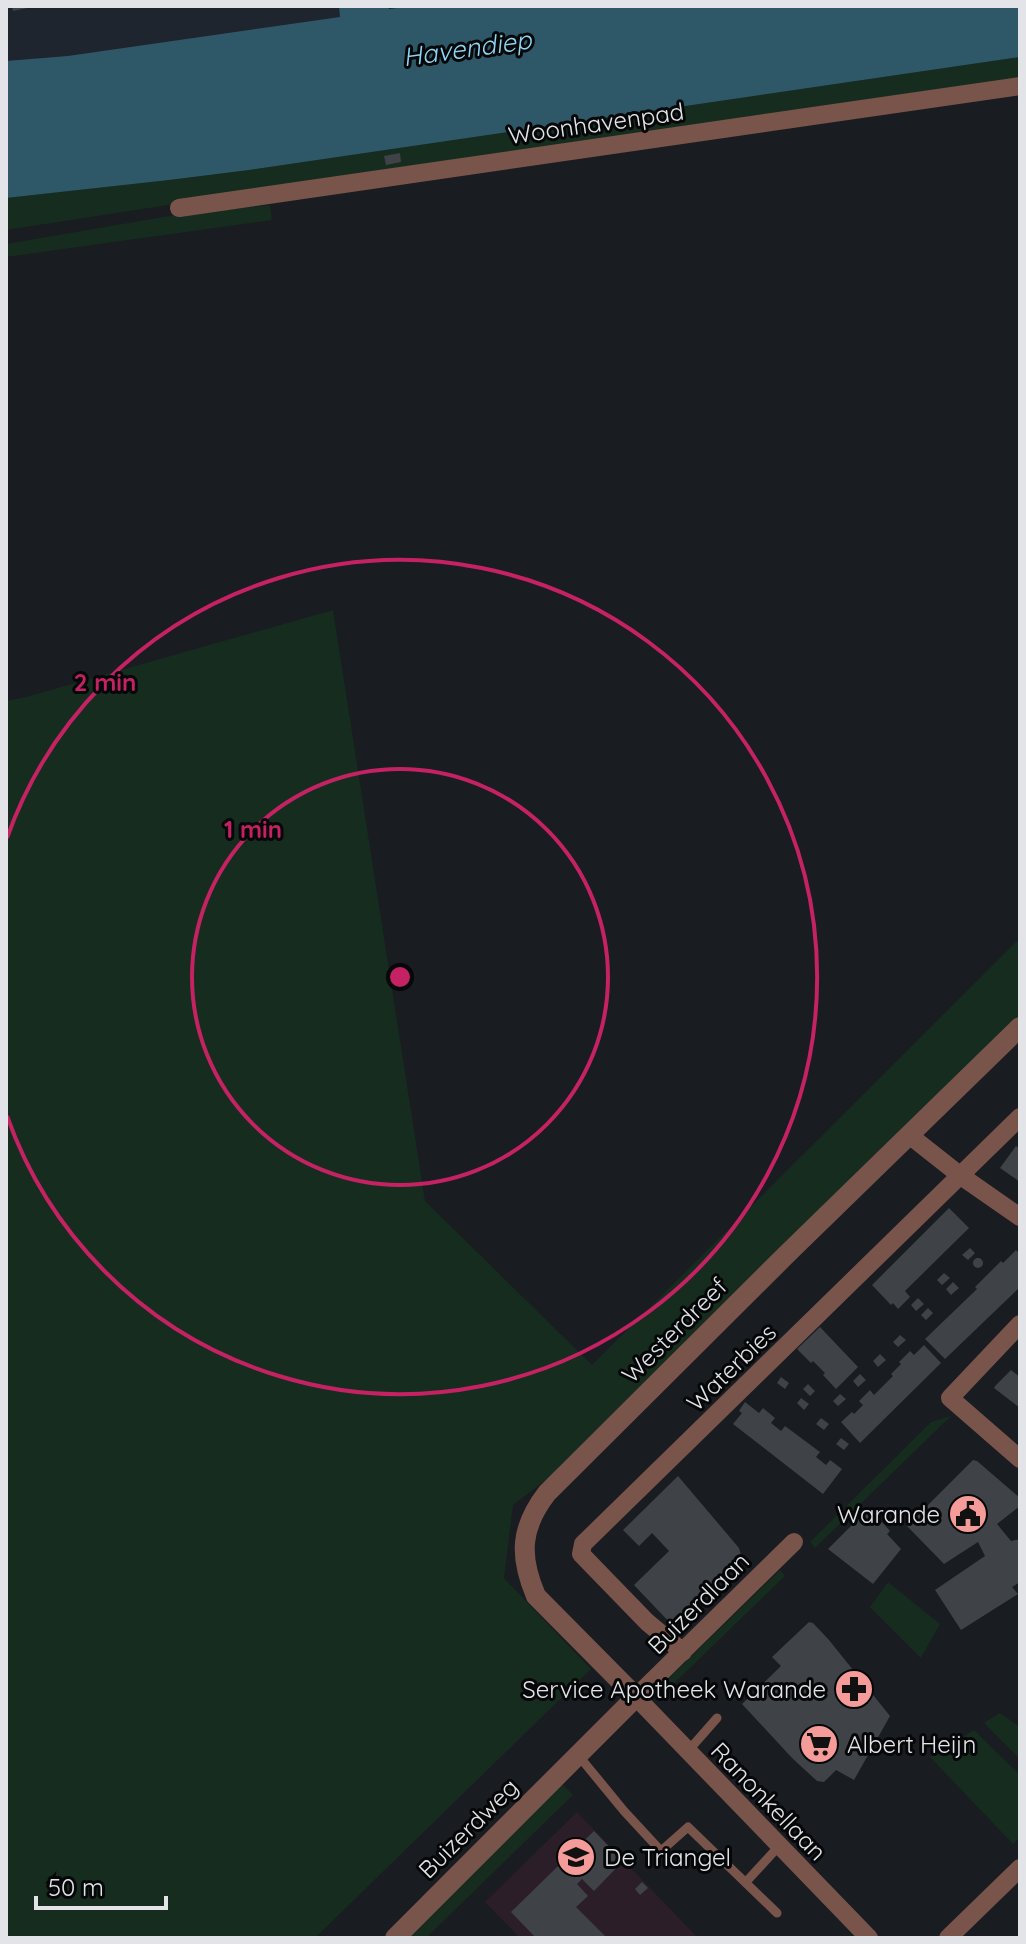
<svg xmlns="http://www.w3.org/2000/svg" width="1026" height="1944" viewBox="0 0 1026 1944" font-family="Quicksand,sans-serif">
<rect width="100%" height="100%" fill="#191c20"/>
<path fill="#1e252e" d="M6,6H480L6,72Z"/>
<path fill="#2c1e29" d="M577,1812L698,1938H520L485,1902Z"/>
<path fill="#162c1e" d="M1020,57V79L637,133L6,230V198L169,180L249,170Z
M270,205L272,220L6,257V244L175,215Z
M333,610L425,1201L592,1365L1020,938V1015L551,1476L513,1505L504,1578L591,1669L315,1938H6V701L26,697Z
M951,1416L815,1548L810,1542L931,1422Z
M780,1570L785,1576L659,1698L662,1685Z
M888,1582L940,1624L921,1658L870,1607Z
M1000,1713L1020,1727V1759L985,1724V1722Z
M974,1730L1020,1775V1837L1013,1844L930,1757Z
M561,1783L573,1795L426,1938H400Z"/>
<path fill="#2e5868" d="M339,6H388L389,9L413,6H1020V57L249,170L169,180L6,198V61L68,56L340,17Z"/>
<path fill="#3f4348" d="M12,6H32V7L13,11Z
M400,153L401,162L386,165L384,156Z
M1016,1146L1020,1149V1182L1000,1168Z
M949,1208L969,1228L905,1291L910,1297L898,1309L893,1303L891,1305L872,1285Z
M970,1248L975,1253L968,1260L962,1255Z
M1016,1250L1020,1254V1287L945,1359L925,1339L977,1289L975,1287L1001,1261L1003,1263Z
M973 1263a5 5 0 1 1 10 0a5 5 0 1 1-10 0Z
M944,1273L950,1278L942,1285L937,1280Z
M953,1282L959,1288L951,1295L946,1289Z
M918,1298L924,1304L916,1311L911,1305Z
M928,1308L933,1313L926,1320L921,1315Z
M820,1327L858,1367L836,1389L823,1375L825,1373L813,1361L811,1363L797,1349Z
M900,1335L906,1340L898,1347L893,1342Z
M924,1345L941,1363L860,1443L841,1422L852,1412L854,1414L863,1405L859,1401L870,1390L874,1395L893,1376L891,1374L901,1364L899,1362L910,1351L914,1355Z
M880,1354L886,1360L878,1367L873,1361Z
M1011,1370L1020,1377V1408L994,1388L996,1385Z
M860,1374L866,1380L858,1387L853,1381Z
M781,1377L789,1383L785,1389L777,1383Z
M808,1384L815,1391L810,1396L803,1389Z
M840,1394L846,1399L838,1406L833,1401Z
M801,1398L809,1404L804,1410L797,1403Z
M745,1402L759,1413L763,1408L775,1418L771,1423L781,1431L785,1426L820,1452L816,1457L826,1465L830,1460L842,1469L823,1494L733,1424L742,1413L739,1411Z
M821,1418L829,1424L824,1430L816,1424Z
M841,1438L849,1444L844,1450L836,1444Z
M973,1460L977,1461L1020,1498V1506L997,1524L1011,1541L1020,1539V1582L1012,1587L1018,1594L961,1630L935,1590L985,1556L978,1542L944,1564L907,1526Z
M678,1476L739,1548L741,1555L739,1560L672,1625L634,1585L669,1551L652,1533L639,1546L623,1530Z
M865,1512L878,1526L882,1522L890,1531L887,1534L901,1549L873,1584L828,1549Z
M809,1622L813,1623L829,1640L890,1716L854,1780L836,1770L824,1782L817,1781L792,1758L742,1704L781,1666L772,1657Z
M594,1831L623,1861L594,1891L582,1879L577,1884L588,1896L576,1907L607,1938H536L511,1912Z
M642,1882L648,1888L640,1895L635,1889Z"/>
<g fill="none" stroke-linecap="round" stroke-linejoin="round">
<path stroke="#79544b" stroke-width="9" d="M688,1751L717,1718
M578,1755L624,1811L661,1851L688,1827L777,1913
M746,1882L779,1846"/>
<path stroke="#79544b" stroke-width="18" d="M179,208L1020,86
M909,1135L961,1176L1020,1217
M1020,1324L950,1398L1020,1459
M794,1542L636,1697L869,1938
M683,1652L647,1622L581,1554L583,1544L1020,1117
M948,1938L1020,1868"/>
<path stroke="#79544b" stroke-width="20" d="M395,1938L636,1697L536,1596C519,1556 520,1528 547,1493L787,1254L1020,1027"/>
</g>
<g fill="none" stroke="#c42262" stroke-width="4">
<circle cx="400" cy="977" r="208"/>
<path d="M7 838A417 417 0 1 1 7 1116"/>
</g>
<defs>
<symbol id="civic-disc" viewBox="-11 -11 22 22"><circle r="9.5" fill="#f59b99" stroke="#060708"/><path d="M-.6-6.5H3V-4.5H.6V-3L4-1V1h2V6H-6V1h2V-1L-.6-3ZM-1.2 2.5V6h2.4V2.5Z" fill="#111"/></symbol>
<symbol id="pharmacy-disc" viewBox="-11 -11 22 22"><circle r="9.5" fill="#f59b99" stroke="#060708"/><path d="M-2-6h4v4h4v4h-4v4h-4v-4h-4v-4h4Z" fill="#111"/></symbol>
<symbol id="supermarket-disc" viewBox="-11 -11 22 22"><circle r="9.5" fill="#f59b99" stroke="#060708"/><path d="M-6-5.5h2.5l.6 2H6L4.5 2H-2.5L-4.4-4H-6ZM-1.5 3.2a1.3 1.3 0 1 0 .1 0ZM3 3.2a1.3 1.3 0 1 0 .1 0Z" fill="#111"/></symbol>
<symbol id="school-disc" viewBox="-11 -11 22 22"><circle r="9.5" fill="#f59b99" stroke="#060708"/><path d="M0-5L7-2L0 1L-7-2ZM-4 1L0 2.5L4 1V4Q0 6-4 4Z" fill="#111"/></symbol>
</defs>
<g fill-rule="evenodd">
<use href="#civic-disc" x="946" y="1492" width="44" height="44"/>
<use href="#pharmacy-disc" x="832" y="1667" width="44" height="44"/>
<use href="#supermarket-disc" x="797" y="1722" width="44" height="44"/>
<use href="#school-disc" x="554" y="1835" width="44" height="44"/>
</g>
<g text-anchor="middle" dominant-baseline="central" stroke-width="6" stroke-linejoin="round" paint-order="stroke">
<g font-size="24" fill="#e2e4e8" stroke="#060708">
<text transform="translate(596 123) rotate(-8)">Woonhavenpad</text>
<text transform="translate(674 1330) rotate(-45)">Westerdreef</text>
<text transform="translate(731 1367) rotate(-44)">Waterbies</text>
<text transform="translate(698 1603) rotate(-45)">Buizerdlaan</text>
<text transform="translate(769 1801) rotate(46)">Ranonkellaan</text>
<text transform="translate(468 1828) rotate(-45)">Buizerdweg</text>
</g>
<g font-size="24" fill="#e2e4e8" stroke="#060708" text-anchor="end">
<text x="940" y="1514">Warande</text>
<text x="826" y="1689">Service Apotheek Warande</text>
<text x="847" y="1744" text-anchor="start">Albert Heijn</text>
<text x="604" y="1857" text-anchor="start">De Triangel</text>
</g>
<g font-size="26" font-style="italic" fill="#8dd6f4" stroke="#060708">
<text transform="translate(467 48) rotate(-8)">Havendiep</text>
</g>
</g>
<circle cx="400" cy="977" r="12" fill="#c42262" stroke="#060708" stroke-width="4"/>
<g font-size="24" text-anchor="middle" font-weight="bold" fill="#c42262" stroke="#060708" stroke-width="6" stroke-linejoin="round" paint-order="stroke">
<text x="105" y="691">2 min</text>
<text x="253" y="838">1 min</text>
</g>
<rect width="1026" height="1944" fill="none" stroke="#e2e4e8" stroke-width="16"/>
<path d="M36 1896v12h130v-12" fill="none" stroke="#e2e4e8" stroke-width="4"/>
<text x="48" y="1896" font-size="24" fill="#e2e4e8" stroke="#060708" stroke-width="6" paint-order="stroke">50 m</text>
</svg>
